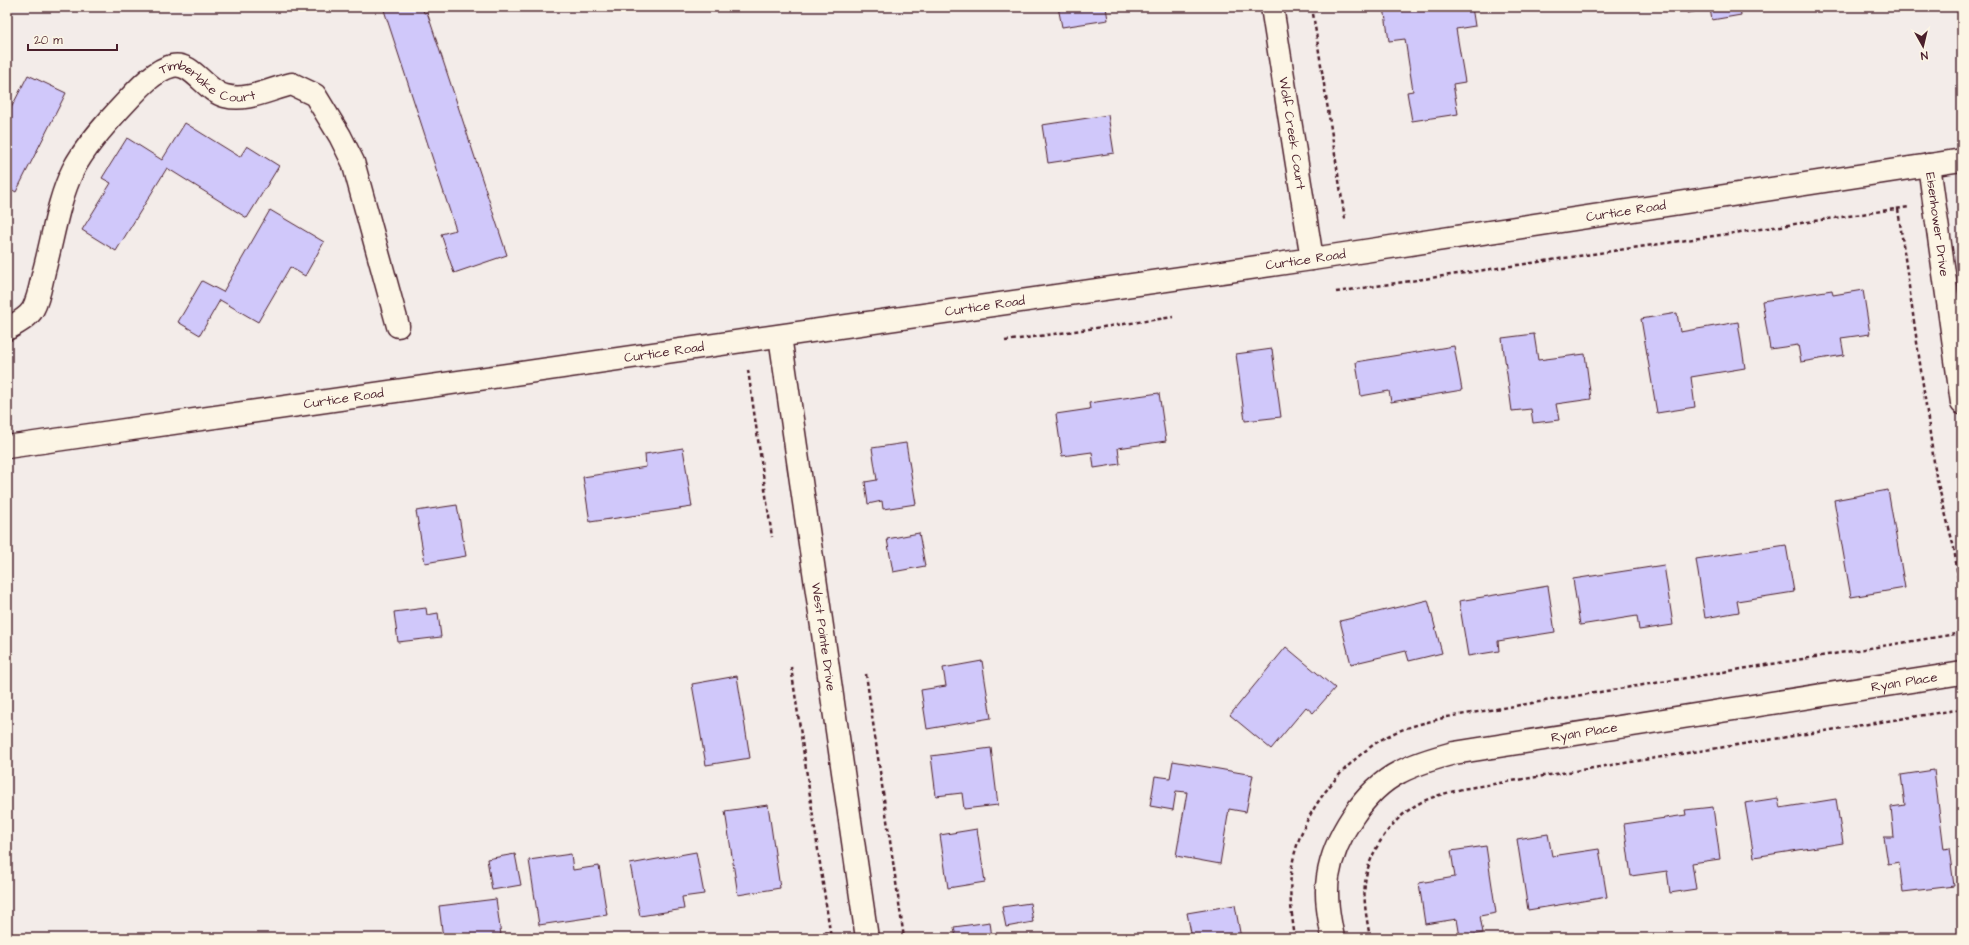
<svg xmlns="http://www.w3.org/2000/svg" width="1969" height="945" viewBox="0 0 1969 945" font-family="'Architects Daughter',sans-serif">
<rect width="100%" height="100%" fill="#f3ece9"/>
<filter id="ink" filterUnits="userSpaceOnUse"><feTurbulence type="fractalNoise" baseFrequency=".025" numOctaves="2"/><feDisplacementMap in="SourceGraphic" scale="8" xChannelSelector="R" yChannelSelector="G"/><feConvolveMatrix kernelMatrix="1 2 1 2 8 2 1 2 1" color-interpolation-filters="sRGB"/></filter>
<g filter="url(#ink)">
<path fill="#d0c8fa" stroke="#4a1f2b" d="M383,7H422L424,13L427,12L507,255L454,273L441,234L456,230Z
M1058,7H1106L1108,20L1062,27Z
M1384,7H1472L1475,26L1456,29L1465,82L1453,84L1458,114L1412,121L1407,92L1413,91L1405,39L1389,41Z
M1686,7H1740L1741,15L1712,20L1710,9L1687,13Z
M28,75L66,93L16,192L7,187V116Z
M1108,115L1114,153L1048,163L1042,125Z
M185,123L240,157L247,146L279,166L247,218L167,168L116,251L82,230L111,183L102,178L127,138L162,160Z
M270,210L324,242L305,276L290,267L258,322L220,300L200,335L178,322L202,281L223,292Z
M1832,290L1833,295L1863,290L1870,334L1841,338L1844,355L1801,362L1798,345L1770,349L1762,301Z
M1677,313L1680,332L1738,322L1745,368L1691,377L1695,407L1657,413L1641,319Z
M1534,334L1538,360L1585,354L1591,399L1556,404L1559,420L1533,423L1531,409L1512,411L1502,338Z
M1454,346L1462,390L1391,402L1389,391L1361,396L1356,362Z
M1272,349L1281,417L1245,421L1236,354Z
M1159,393L1166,441L1118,448L1120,464L1094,468L1092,452L1062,456L1056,414L1090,409L1089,403Z
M906,443L916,504L883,509L882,501L868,504L865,482L877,480L872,448Z
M683,448L692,507L590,522L583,477L646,467L645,454Z
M1888,490L1905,588L1851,597L1834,500Z
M457,505L466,556L425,563L416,511Z
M919,533L925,566L893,572L887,539Z
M1786,545L1794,592L1737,601L1739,612L1705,618L1696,559Z
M1664,565L1673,625L1639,630L1637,616L1580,625L1573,579Z
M1548,586L1555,632L1498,641L1499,651L1468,656L1459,601Z
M1428,600L1442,653L1409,661L1406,651L1351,664L1340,621Z
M426,608L427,615L438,613L441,637L398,642L394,612Z
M1286,647L1335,688L1313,713L1306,707L1271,749L1230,715Z
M982,661L991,718L927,729L921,690L946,686L943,668Z
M737,676L750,758L706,765L692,684Z
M991,748L998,805L964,809L962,793L936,796L931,756Z
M1173,761L1253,775L1246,812L1229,809L1220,864L1176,856L1187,792L1176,791L1173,810L1150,806L1155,776L1170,778Z
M1934,770L1944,849L1949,848L1954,886L1903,892L1899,862L1888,864L1884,837H1894L1891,807L1905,805L1901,775Z
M1778,798L1780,808L1836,799L1843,843L1754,857L1745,803Z
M768,805L780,888L738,895L725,811Z
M1713,807L1720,859L1692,863L1696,889L1670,893L1667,871L1631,876L1624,824L1686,815L1685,810Z
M977,829L985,882L948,888L940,835Z
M1548,834L1552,856L1599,849L1607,897L1528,910L1517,839Z
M1486,846L1496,913L1480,916L1483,933L1460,937L1457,919L1425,924L1419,883L1455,877L1451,851Z
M696,852L704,894L682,897L684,909L640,916L630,864Z
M515,854L521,885L492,890L487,859Z
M571,854L573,870L599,866L607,915L539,925L529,860Z
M496,899L501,935L476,938H443L439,906Z
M1030,903L1033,922L1006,927L1002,907Z
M1235,905L1241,938H1192L1187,913Z
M990,922L992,938H956L954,927Z"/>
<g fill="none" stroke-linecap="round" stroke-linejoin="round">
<defs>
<g id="minor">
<path id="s1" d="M1272,7L1312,259"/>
<path id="s2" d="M1929,165L1962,403"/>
<path id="s3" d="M7,329C16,324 28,318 33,309C39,298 41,283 44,271C53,238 58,200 73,170C85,146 109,120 127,101C139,88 155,70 172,66C192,61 205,91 225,96C247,102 270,89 292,84L315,95L340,136L353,162L398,326"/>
<path id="s4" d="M780,336L867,938"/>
<path id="s5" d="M1333,938C1329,918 1325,897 1328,877C1334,838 1364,790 1400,772C1417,763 1435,758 1454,753L1962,673"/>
</g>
<g id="tertiary">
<path id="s6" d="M7,447L1312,259L1962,160"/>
</g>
</defs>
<use href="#minor" stroke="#4a1f2b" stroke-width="25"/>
<use href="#tertiary" stroke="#4a1f2b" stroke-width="25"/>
<path stroke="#4a1f2b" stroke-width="2.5" stroke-dasharray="4 3" stroke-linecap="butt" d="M1312,7L1345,219
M1898,209L1936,476L1954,548L1962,606
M1336,292L1909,207
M1005,341L1173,317
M748,370L772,537
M791,667L831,938
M866,674L904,938
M790,938L830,932
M1295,938C1292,917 1289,896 1291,874C1296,821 1335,770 1379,741C1399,728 1424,723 1447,717L1962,633
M1370,938C1367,920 1363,901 1365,883C1368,853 1391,819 1418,804C1432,796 1447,793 1462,789L1962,709"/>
<use href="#minor" stroke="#fcf5e5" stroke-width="22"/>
<use href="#tertiary" stroke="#fcf5e5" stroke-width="22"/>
</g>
</g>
<g text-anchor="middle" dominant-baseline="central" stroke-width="3" stroke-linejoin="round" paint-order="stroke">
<g font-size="13" fill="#4a1f2b" stroke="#fcf5e5">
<text stroke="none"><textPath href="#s3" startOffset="364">Timberlake Court</textPath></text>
<text stroke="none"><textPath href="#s1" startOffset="128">Wolf Creek Court</textPath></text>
<text stroke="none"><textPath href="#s6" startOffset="1636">Curtice Road</textPath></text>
<text stroke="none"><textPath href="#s2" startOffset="60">Eisenhower Drive</textPath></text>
<text stroke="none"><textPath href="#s6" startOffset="1312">Curtice Road</textPath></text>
<text stroke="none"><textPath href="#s6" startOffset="988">Curtice Road</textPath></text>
<text stroke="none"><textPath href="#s6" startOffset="664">Curtice Road</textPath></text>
<text stroke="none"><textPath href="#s6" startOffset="340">Curtice Road</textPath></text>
<text stroke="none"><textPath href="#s4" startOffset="304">West Pointe Drive</textPath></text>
<text stroke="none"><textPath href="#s5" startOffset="706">Ryan Place</textPath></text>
<text stroke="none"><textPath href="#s5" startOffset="382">Ryan Place</textPath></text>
</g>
</g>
<rect width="1969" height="945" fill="none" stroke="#fcf5e5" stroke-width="24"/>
<rect x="12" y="12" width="1945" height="921" fill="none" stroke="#4a1f2b" stroke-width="1.5" filter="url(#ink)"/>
<g transform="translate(1923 46) rotate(172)" stroke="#fcf5e5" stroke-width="3" paint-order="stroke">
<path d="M0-3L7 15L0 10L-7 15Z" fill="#4a1f2b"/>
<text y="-6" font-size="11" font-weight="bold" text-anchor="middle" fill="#4a1f2b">N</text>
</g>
<path d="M28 44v6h89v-6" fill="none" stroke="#4a1f2b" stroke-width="2"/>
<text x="34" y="44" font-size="12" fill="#4a1f2b" stroke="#fcf5e5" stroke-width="3" paint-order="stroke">20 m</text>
</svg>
